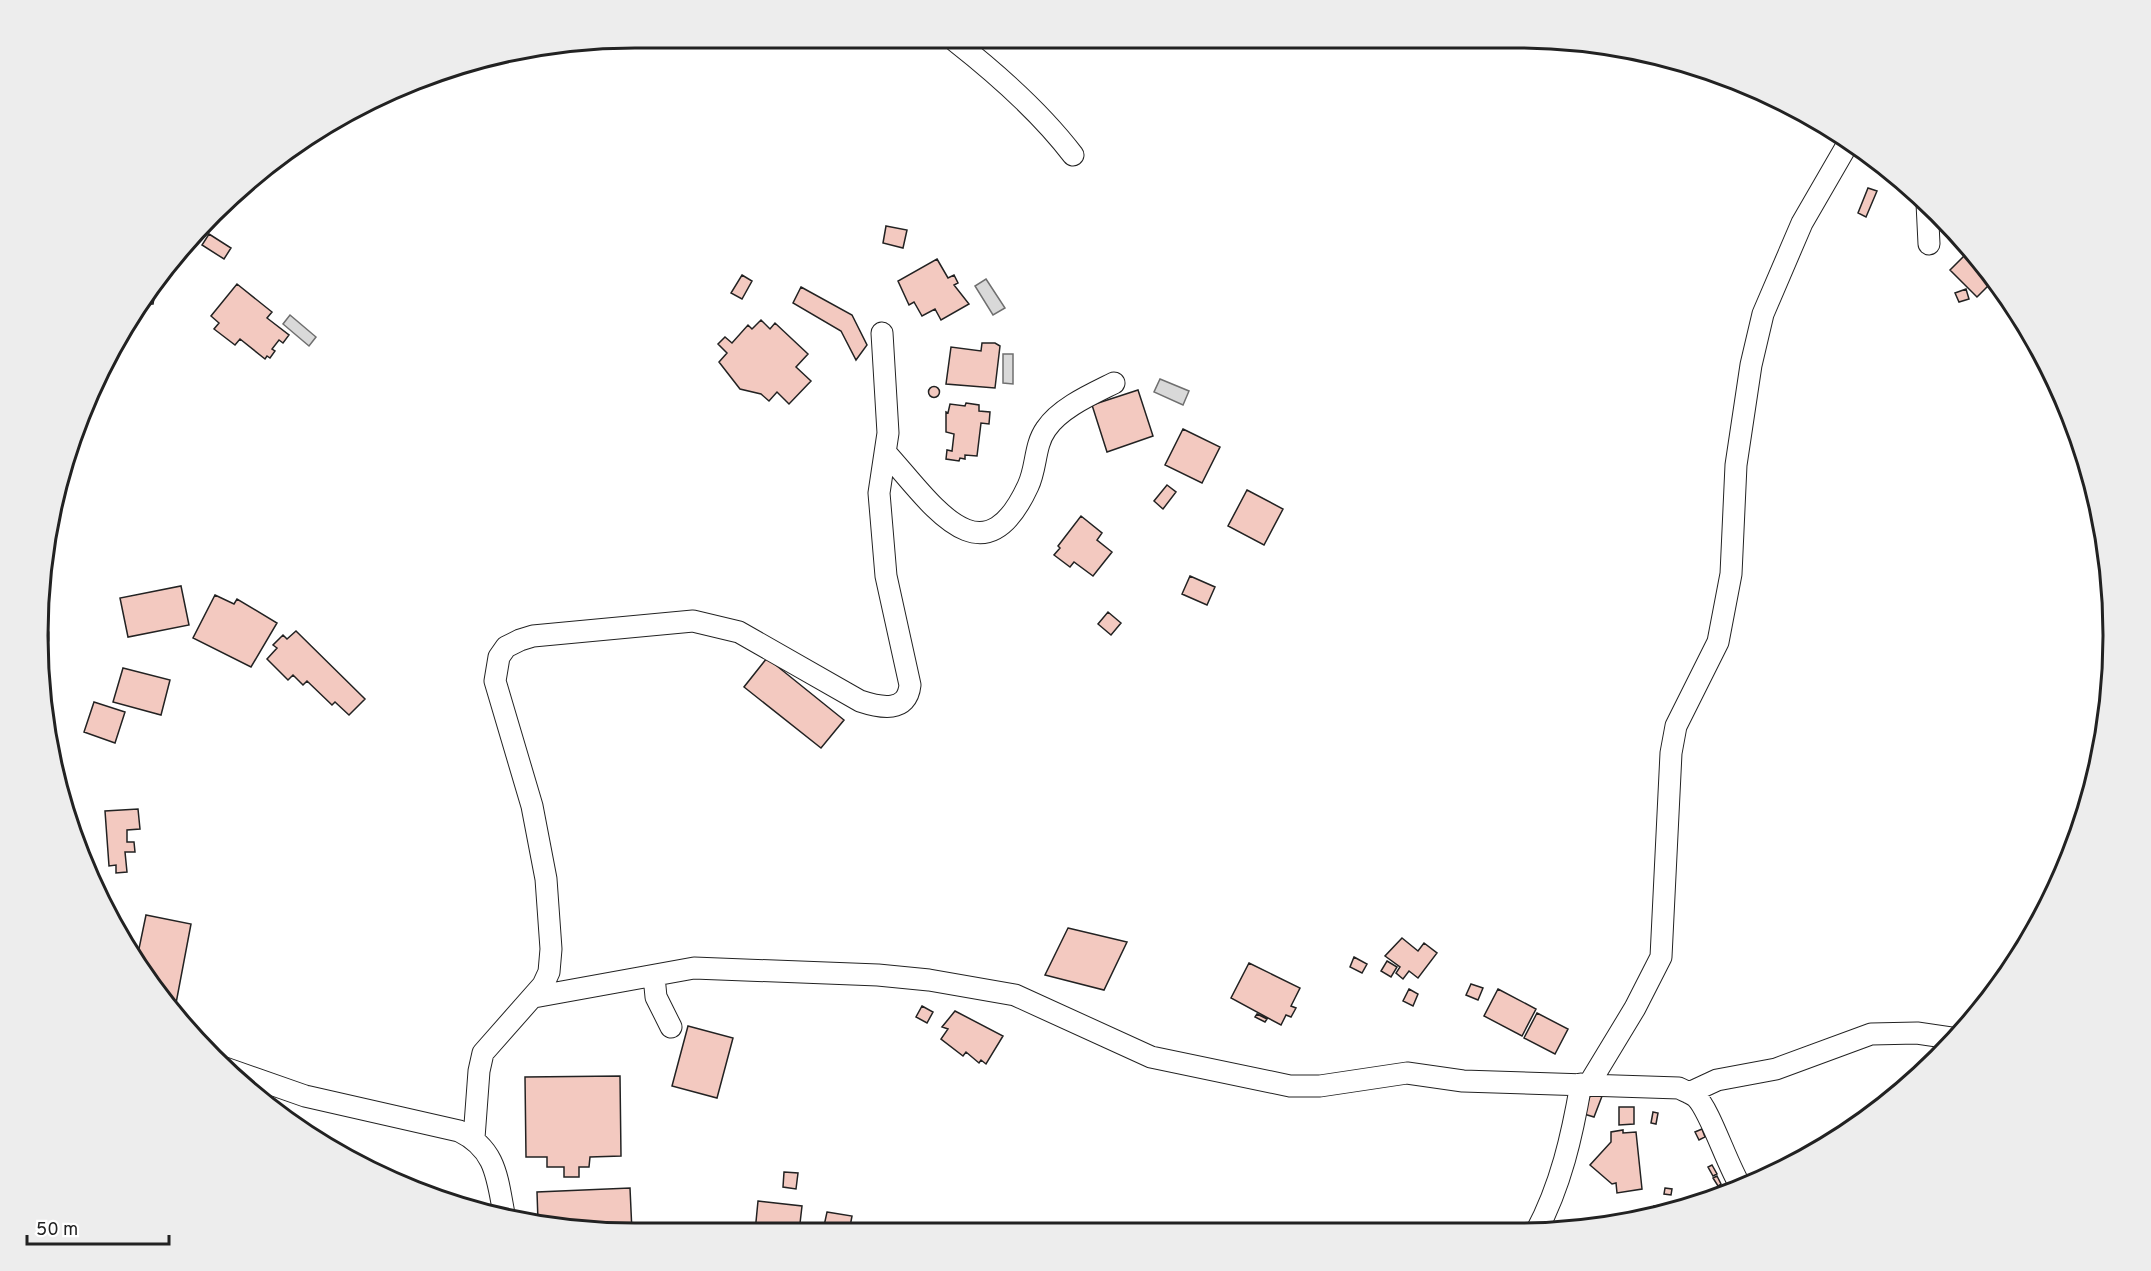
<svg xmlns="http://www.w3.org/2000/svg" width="2151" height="1271" viewBox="0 0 2151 1271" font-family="Overpass,sans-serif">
<rect width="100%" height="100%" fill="#fff"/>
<path fill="#d9d9d9" stroke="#6f6f6f" stroke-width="1.5" d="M986,279L1005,308L993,315L975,286Z
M290,315L316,337L309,346L283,324Z
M1003,354H1013V384L1003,383Z
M1160,379L1189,391L1183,405L1154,392Z"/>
<path fill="#f3c9c0" stroke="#222" stroke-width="1.5" d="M1868,188L1877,191L1866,217L1858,213Z
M886,226L907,230L903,248L883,243Z
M209,234L231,248L224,259L202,245Z
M1969,251L1997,284L1994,287L1990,284L1977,297L1950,270Z
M937,259L948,278L954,275L958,283L954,285L969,304L941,320L935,309L922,316L914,302L909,305L898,281Z
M742,275L752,281L742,299L731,293Z
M157,281L153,304H138V303Z
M237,284L272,312L267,318L289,335L283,343L279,340L272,349L275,351L270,358L267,356L265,359L240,339L235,345L214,329L219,323L211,316Z
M801,287L852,315L867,345L856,360L841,331L793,303Z
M1966,289L1969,299L1959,302L1955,293Z
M761,320L770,329L775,323L808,354L796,367L811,381L789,404L777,392L769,401L761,394L740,389L719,362L727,353L718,344L725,337L732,343L748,325L752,329Z
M982,343H995L1000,346L995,388L946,384L951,347L981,351Z
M928.5 392a5.5 5.5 0 1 1 11 0a5.5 5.5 0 1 1-11 0Z
M1138,390L1153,436L1107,452L1092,405Z
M966,403L979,405V411L990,412L989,424L981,423L977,456L965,455V459L960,458L959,461L946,459L947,450L952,451L954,434L946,432V412L948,413L950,404L965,406Z
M1183,429L1220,447L1202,483L1165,465Z
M1167,485L1176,492L1163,509L1154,501Z
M1247,490L1283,509L1264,545L1228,526Z
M1081,516L1102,533L1097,540L1112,552L1093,576L1074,562L1070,567L1054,555L1060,548L1058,546Z
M1190,576L1215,587L1207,605L1182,594Z
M181,586L189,625L128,637L120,598Z
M215,595L234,604L237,599L277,623L251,667L193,638Z
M1108,612L1121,623L1111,635L1098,624Z
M296,631L365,699L349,715L335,702L332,705L307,681L303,685L293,675L288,680L267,659L277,648L273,645L283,635L287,639Z
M767,658L844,720L821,748L744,687Z
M123,668L170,680L161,715L113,702Z
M94,702L125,712L115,743L84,732Z
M138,809L140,829L127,830V842H134L135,852H125L127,872L116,873V865L109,866L105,811Z
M146,915L191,924L174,1014L136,963Z
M1068,928L1127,942L1104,990L1045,975Z
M1402,938L1418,951L1424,943L1437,953L1418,978L1409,971L1403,979L1396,973L1400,967L1385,956Z
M1354,957L1367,964L1362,973L1350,967Z
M1387,961L1397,967L1391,977L1381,971Z
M1249,963L1300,988L1291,1006L1296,1008L1291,1017L1286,1015L1281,1025L1231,998Z
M1471,984L1483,988L1478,1000L1466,995Z
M1409,989L1418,994L1413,1006L1403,1001Z
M1498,989L1536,1009L1522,1036L1484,1016Z
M922,1006L933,1012L927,1023L916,1017Z
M955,1011L1003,1036L986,1064L981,1060L979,1063L966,1052L963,1056L941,1039L948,1029L942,1027Z
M1537,1013L1568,1029L1555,1054L1524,1038Z
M1257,1014L1267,1019L1265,1022L1255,1017Z
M688,1026L733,1038L717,1098L672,1086Z
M620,1076L621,1156L590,1157L589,1167H579V1177H564V1167H547V1157H526L525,1077Z
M1593,1087L1604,1091L1594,1117L1584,1114Z
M1619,1107H1634V1124L1619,1125Z
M1653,1112L1658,1113L1656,1124L1651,1123Z
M1702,1129L1705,1137L1699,1140L1695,1132Z
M1623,1130V1133L1636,1132L1642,1189L1617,1193L1616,1183L1612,1184L1590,1165L1611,1142V1132Z
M1712,1165L1717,1174L1713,1176L1708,1167Z
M784,1172L798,1173L796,1189L783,1187Z
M1717,1176L1721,1184L1718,1186L1713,1178Z
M630,1188L632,1232H596L538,1221L537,1192Z
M1665,1188L1672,1189L1671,1195L1664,1194Z
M758,1201L802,1206L799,1232H755Z
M1663,1205L1664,1211L1654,1213V1206Z
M827,1212L852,1216L849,1232H820L821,1225L824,1226Z"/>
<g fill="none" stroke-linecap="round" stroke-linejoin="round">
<defs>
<path id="minor" d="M955,41C997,74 1041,113 1073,155
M1927,203L1929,244
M886,453C930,501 982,586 1028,486C1037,467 1034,446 1046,429C1060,408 1092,394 1114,383
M38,634V639
M654,976L656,997L671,1027
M534,997L694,968L878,975L929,980L1015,995L1151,1057L1290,1086H1320L1407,1073L1463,1081L1679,1088C1684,1091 1691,1093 1696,1097C1710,1110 1727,1165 1741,1187
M225,1068L305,1096L459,1131C496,1149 497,1177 504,1214
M1589,1084L1635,1008L1661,957L1671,753L1676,726L1718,642L1731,574L1736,465L1751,365L1763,314L1802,223L1850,140
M1689,1093L1717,1080L1776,1069L1871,1034L1917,1033L1951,1038
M474,1138L479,1071L483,1053L543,985L549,972L551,949L546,879L532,806L495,681L499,657L506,647L520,640L533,636L693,621L739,632L860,701C881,708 907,713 910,685L886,576L879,493L888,433L882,333
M1536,1232C1561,1185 1572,1136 1581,1084"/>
</defs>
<use href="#minor" stroke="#222" stroke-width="23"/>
<use href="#minor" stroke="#fff" stroke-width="21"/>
</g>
<path d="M0 0H2151V1271H0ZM635 48H1516A587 587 0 0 1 2103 635V636A587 587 0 0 1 1516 1223H635A587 587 0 0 1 48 636V635A587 587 0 0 1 635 48Z" fill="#ededed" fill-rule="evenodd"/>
<path fill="none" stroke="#222" stroke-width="3" d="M635 48H1516A587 587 0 0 1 2103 635V636A587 587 0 0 1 1516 1223H635A587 587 0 0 1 48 636V635A587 587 0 0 1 635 48Z"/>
<path d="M27 1235v9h142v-9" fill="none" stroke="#222222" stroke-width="3"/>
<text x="36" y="1235" font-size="18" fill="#222222" stroke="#ffffff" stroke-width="4.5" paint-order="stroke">50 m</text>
</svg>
